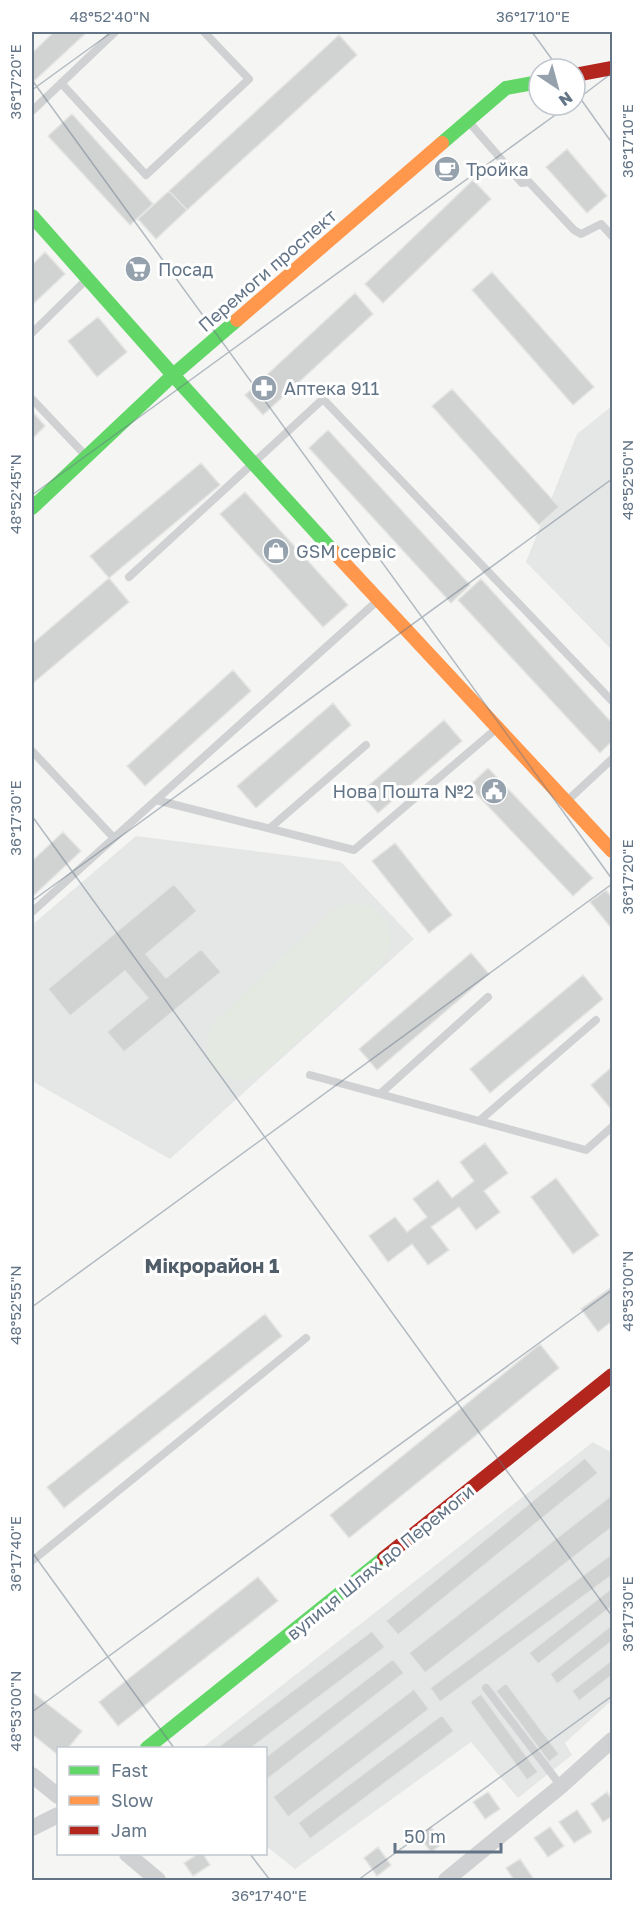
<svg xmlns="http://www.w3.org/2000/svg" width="644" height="1912" viewBox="0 0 644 1912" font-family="'Golos Text',sans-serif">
<rect width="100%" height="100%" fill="#f5f5f3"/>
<path fill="#e5e7e6" d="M612,406V650L526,562L577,434Z
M136,836L341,862L414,939L170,1159L32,1081V925Z
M593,1442L612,1453V1700L565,1743L572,1755L518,1798L471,1742L295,1869L266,1846V1748H202Z"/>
<path fill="#e4e9e1" d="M352,903C389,906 401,937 379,966L263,1073C221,1095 189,1055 218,1018L333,910L345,904Z"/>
<path fill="#d1d2d2" stroke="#e4e4e3" stroke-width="1.5" d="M54,32H87L34,81L32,78V53Z
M339,35L357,55L187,210L169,191Z
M72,114L153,204L130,225L48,136Z
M567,149L607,196L587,213L546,167Z
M473,180L491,199L383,303L365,284Z
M169,191L187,210L156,239L138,219Z
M45,252L65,274L32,305V265Z
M492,272L594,387L573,405L472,290Z
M355,293L373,314L263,415L245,395Z
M98,317L127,352L97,377L68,341Z
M452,389L559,507L539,525L432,406Z
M32,411L45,426L32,439Z
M328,430L470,585L451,603L309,448Z
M201,463L220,485L109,578L90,556Z
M245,492L348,605L323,627L220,514Z
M109,578L129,602L32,684V644Z
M481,579L612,723V741L600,753L458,600Z
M233,670L251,691L145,786L127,766Z
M333,703L351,725L256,808L237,786Z
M444,720L462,741L378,813L360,793Z
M488,768L593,878L573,896L469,786Z
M63,832L81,851L32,897V861Z
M395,843L452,915L429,933L372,861Z
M174,884L197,911L146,954L166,978L201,949L221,972L124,1052L107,1032L148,998L125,971L70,1016L48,989Z
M606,890L612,898V929L590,902Z
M471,953L489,974L377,1070L359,1049Z
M583,975L603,999L490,1093L470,1069Z
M612,1067V1108L611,1109L591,1085Z
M485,1143L508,1173L484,1191L500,1212L476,1230L459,1207L431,1227L449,1250L428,1265L412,1244L388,1262L369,1236L395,1217L407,1232L427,1217L413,1199L438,1180L452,1198L474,1181L460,1162Z
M556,1178L599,1235L573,1254L531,1197Z
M612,1287V1321L598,1332L581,1309Z
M265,1314L282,1336L64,1508L47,1487Z
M540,1344L559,1368L349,1538L330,1515Z
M585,1458L598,1473L398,1635L386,1621Z
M612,1495V1527L425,1673L409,1653Z
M612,1554V1575L440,1702L430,1688Z
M258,1577L278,1601L118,1726L99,1702Z
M612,1588V1606L538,1664L529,1653Z
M612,1625V1641L557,1684L550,1674Z
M372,1631L385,1647L251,1748H217Z
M393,1659L404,1673L266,1780V1757Z
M612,1660V1675L579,1701L572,1691Z
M506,1683L559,1754L549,1762L496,1691Z
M414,1689L429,1709L288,1817L273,1797Z
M32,1692L82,1731L68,1748H58V1755L32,1734Z
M481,1694L538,1772L527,1780L470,1702Z
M442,1715L454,1731L310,1839L298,1823Z
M488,1792L500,1809L485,1819L473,1802Z
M607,1792L612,1800V1816L603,1822L591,1804Z
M577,1810L592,1832L574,1843L559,1822Z
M431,1827L443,1843L431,1852L419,1836Z
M550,1827L564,1846L548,1857L534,1838Z
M378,1847L391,1865L377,1876L364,1858Z
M198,1854H203L210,1865L193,1876L184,1863Z
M520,1859L533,1878L529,1880H514L506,1868Z"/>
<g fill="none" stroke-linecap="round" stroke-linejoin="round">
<path stroke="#d0d1d2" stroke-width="8" d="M61,83L146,175L249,79L204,32
M32,111L115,32
M468,121L522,183L529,182L574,230L581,234L601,224L612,236
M32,333L87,279
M32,399L86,456
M129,577L323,399L612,701
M376,602L156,800L354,850L496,729
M32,751L114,838L156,800
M567,801L612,759
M270,828L366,745
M32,912L114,838
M310,1075L586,1150L612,1127
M381,1093L488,997
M479,1121L596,1020
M32,1561L306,1338
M486,1688L561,1786"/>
<path stroke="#d0d1d2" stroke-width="16" d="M32,1775L58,1796
M32,1828L58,1815
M127,1854L158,1880
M446,1880L561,1786L612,1740"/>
<path stroke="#63d668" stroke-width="14" d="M442,143L506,88L539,82
M32,216L173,375L333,551
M32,508L173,375L237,320
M147,1748L384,1558"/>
<path stroke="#ff974d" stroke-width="14" d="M237,320L442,143
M333,551L612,851"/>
<path stroke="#b3261e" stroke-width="14" d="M575,75L612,68
M384,1558L612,1375"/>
</g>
<path fill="none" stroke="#627486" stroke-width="1.5" stroke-opacity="0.45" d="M532,32L559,69M32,80L612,879M32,90L112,32M575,91L612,143M575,101L612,73M32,495L569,105M32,816L612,1616M32,901L612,479M32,1307L612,884M32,1552L174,1748M32,1712L612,1290M250,1854L270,1880M358,1880L612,1696"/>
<defs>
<symbol id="cafe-disc" viewBox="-11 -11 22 22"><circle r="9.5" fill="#95a1ac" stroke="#fff"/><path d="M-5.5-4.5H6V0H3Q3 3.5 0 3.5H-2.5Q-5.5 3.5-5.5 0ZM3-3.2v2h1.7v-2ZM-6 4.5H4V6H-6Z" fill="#fff"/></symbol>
<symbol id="supermarket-disc" viewBox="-11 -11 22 22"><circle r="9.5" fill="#95a1ac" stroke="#fff"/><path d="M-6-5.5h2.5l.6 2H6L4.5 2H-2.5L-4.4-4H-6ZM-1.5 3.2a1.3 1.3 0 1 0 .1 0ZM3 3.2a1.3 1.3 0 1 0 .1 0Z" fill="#fff"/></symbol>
<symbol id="pharmacy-disc" viewBox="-11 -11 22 22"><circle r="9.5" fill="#95a1ac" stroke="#fff"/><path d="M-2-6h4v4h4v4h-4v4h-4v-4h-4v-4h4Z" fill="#fff"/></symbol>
<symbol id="shop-disc" viewBox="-11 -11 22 22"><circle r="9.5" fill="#95a1ac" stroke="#fff"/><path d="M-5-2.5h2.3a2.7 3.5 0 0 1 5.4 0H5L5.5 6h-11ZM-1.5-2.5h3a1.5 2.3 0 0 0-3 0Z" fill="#fff"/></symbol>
<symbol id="civic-disc" viewBox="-11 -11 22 22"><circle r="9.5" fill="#95a1ac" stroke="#fff"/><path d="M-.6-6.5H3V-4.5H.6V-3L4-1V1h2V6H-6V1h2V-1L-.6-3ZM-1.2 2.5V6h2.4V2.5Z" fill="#fff"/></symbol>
</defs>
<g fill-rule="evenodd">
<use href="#cafe-disc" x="432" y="154" width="30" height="30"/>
<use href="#supermarket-disc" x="123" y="254" width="30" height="30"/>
<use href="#pharmacy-disc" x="249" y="373" width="30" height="30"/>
<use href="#shop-disc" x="261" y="536" width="30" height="30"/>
<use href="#civic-disc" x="479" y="776" width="30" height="30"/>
</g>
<g text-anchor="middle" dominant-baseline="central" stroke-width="6" stroke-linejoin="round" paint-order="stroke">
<g font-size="18" fill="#627486" stroke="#fff" text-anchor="start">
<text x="466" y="169">Тройка</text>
<text x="158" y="269">Посад</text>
<text x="284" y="388">Аптека 911</text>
<text x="296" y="551">GSM сервіс</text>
<text x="474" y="791" text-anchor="end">Нова Пошта №2</text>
</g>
<g font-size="18" fill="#627486" stroke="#fff">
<text transform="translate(267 270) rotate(-41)">Перемоги проспект</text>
<text transform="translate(380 1562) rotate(-39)">вулиця Шлях до Перемоги</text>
</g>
<g font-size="20" font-weight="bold" fill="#515e6a" stroke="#fff">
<text x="212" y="1265">Мікрорайон 1</text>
</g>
</g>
<rect width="644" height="1912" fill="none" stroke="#ffffff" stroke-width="66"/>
<rect x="57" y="1747" width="210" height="108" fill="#ffffff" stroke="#c0c7cf" stroke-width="1.5"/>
<rect x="69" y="1766" width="30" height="9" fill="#63d668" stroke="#c0c7cf" stroke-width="1.5"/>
<text x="111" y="1777" font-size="18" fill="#627486">Fast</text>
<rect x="69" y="1796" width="30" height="9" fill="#ff974d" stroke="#c0c7cf" stroke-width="1.5"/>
<text x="111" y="1807" font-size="18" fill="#627486">Slow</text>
<rect x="69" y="1826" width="30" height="9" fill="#b3261e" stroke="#c0c7cf" stroke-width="1.5"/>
<text x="111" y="1837" font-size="18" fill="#627486">Jam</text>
<g transform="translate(557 87) rotate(144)"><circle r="28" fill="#ffffff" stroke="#c0c7cf" stroke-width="1.5"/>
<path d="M0-4.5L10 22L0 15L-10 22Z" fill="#95a1ac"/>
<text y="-9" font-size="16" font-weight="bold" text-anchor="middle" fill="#627486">N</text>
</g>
<path d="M395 1843v9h106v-9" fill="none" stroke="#627486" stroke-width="3"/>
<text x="404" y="1843" font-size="18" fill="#627486" stroke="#ffffff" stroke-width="4.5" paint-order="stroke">50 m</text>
<rect x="33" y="33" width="578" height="1846" fill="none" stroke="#627486" stroke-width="2"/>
<g font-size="15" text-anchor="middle" fill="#627486">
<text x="110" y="22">48°52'40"N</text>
<text x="533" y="22">36°17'10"E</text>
<text transform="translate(16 82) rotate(-90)" y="5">36°17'20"E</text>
<text transform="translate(628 141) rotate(-90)" y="5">36°17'10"E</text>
<text transform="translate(628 480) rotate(-90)" y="5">48°52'50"N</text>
<text transform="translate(16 494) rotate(-90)" y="5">48°52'45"N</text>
<text transform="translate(16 818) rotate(-90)" y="5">36°17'30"E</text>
<text transform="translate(628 877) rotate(-90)" y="5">36°17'20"E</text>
<text transform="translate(628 1291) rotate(-90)" y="5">48°53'00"N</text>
<text transform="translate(16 1305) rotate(-90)" y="5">48°52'55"N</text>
<text transform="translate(16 1554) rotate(-90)" y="5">36°17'40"E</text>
<text transform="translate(628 1614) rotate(-90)" y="5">36°17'30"E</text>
<text transform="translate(16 1711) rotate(-90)" y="5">48°53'00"N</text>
<text x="269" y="1901">36°17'40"E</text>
</g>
</svg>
